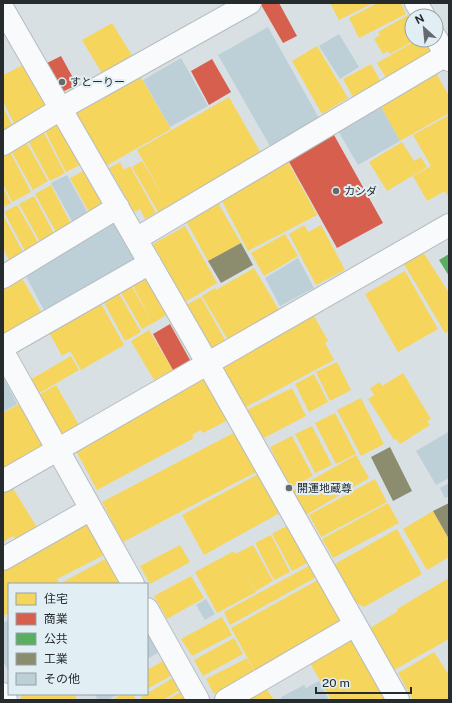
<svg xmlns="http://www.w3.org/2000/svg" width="452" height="703" viewBox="0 0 452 703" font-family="'Public Sans','Noto Sans JP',sans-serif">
<rect width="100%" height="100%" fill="#d9e0e4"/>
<path fill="#f6d55c" d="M330,3H373L339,20Z
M377,3H401L406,14L359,38L349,18Z
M408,15L412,21V40H415L390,54L388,51L383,54L374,39L380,35L378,32Z
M112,23L133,57L103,75L82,40Z
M417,40H424L433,55L388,81L377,63Z
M317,46L348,98L322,114L292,61Z
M27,63L50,107L15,125L3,102V75Z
M371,64L382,84L354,99L343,79Z
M436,73L449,96V113L400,141L380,105Z
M139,74L171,129L104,167L73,113Z
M229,97L263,157L209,188L207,183L158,212L132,167L142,161L164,198L137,150Z
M3,107L14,129L3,134Z
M449,115V198L445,191L427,201L413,176L431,166L413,135Z
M57,123L86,162L66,172L44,129Z
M43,131L65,173L50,181L27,139Z
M25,140L48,181L33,190L10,149Z
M402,142L414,161L421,157L427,167L387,191L369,162Z
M9,150L31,192L12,202L3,184V153Z
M287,160L317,215L248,251L220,197Z
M120,162L124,170L130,166L156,213L145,219L140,209L134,212L109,168Z
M87,169L106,205L90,214L70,178Z
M51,185L71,224L56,232L35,194Z
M3,188L11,203L3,207Z
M34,196L54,234L40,242L19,204Z
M217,201L241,243L208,261L185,219Z
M17,205L39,244L25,251L4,212Z
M3,215L23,252L9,260L3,248Z
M304,225L308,232L321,225L345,270L316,285L289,234Z
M185,226L217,283L185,302L153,244Z
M285,234L298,256L264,276L251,253Z
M423,252L449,293V332L445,333L404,264Z
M254,268L279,310L228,340L202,296L215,288L217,290L219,288Z
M405,271L438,329L398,352L365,294Z
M19,273L43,315L6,336L3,330V282Z
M150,275L170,313L153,323L132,284Z
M131,285L153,323L142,329L120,291Z
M117,290L141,332L125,341L102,299Z
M201,297L226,342L211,350L186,305Z
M98,298L124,345L81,370L70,351L62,356L46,327Z
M314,316L328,341L325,343L334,360L244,408L224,371V364Z
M149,330L173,370L154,380L131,341Z
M71,356L79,370L36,395L28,381Z
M337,362L351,390L330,401L316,372Z
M403,373L431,419L427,421L430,425L400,444L396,439L394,440L368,399L374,395L370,388L380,382L382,386Z
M314,374L328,402L309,412L295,384Z
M210,375L232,418L203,433L201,430L192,435L194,438L97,490L74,447Z
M56,385L79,425L59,437L35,397Z
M292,388L306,416L262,439L247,410Z
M361,398L384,444L361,456L337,410Z
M22,402L47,447L3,471V413Z
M335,413L356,454L336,464L315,423Z
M312,426L332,465L315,473L295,434Z
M239,430L260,470L123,542L102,502Z
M292,436L313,476L290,488L270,447Z
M356,455L369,478L304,516L290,492Z
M262,472L283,511L204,555L182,515Z
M375,479L387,502L321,537L309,515Z
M12,487L40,532L18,545L13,536L3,542V493Z
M388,503L399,523L333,558L322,539Z
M433,511L449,539V557L427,570L403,529Z
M88,522L106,554L57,579L60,584H9V613L3,616V567Z
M288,525L309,562L292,571L272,534Z
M397,529L422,574L364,607L353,601L333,565Z
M271,535L290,572L274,580L255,543Z
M180,545L190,562L150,584L140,566Z
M253,545L273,581L256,591L242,567L256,592L217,613L195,572L234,551L235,554Z
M111,556L126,584H64L63,582Z
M314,563L320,575L230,625L224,612Z
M191,576L204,598L167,619L154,596Z
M323,577L348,622L256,673L231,628Z
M449,578V639L394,670L370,628L398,611L397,609Z
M222,617L232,635L192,656L181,639Z
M357,636L395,700H331L310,663Z
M234,638L243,654L203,676L194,660Z
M434,652L449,675V700H413L398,673Z
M247,658L255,672L214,694L206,679Z
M165,660L174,674L147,689V670Z
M176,676L183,688L163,700H143L141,697Z
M266,688L274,700H244Z
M184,690L189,700H167Z
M25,694H74L77,700H22L20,697Z
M122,694H133L136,700H112Z"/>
<path fill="#d6604d" d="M260,3H279L297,36L283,43Z
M61,56L77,85L62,92L47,63Z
M212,59L231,92L209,105L191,71Z
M334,135L383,223L337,248L288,160Z
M170,324L190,360L173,370L153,334Z"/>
<path fill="#5aae61" d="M449,254V276L439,260Z"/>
<path fill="#8c8c6e" d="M241,243L253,265L221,283L208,261Z
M390,447L412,491L393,501L371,457Z
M449,503V539L433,511Z"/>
<path fill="#bdcfd7" d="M268,27L320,120L271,148L218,55Z
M339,34L359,67L340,79L319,46Z
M181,58L208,106L170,127L143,80Z
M380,105L400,141L358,165L337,129Z
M67,175L89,215L73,223L51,183Z
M117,220L139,261L45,312L23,271Z
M298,258L314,288L280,306L265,278Z
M3,377L17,404L3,412Z
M448,432L449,478L436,485L416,451Z
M449,483V496L445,498L440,488Z
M206,599L215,614L205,620L196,605Z
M9,620V672L3,661V623Z
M147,627L161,651L147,659Z
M319,681L329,700H282L281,697L304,685L306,688Z
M94,694H118L108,700H98Z"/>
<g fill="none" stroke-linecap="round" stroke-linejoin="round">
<defs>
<path id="street" d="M416,3L424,16
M3,9L208,364L398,700
M436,38L449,60
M3,144L62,108L250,3
M136,239L446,55
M3,277L118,207
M3,347L150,263
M3,352L133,584
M3,481L449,225
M3,559L91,509
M147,609L198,700
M3,694L6,700
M226,700L355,625"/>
</defs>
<use href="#street" stroke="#b6bbbe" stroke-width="24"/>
<use href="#street" stroke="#f9fafb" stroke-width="22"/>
</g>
<g fill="#656a6e" stroke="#e1eff5" stroke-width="1.5">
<circle cx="62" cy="82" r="4"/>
<circle cx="336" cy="191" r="4"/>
<circle cx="289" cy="488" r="4"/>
</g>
<g text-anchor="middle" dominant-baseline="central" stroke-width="4" stroke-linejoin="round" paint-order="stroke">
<g font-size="11" fill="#262b2e" stroke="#e1eff5" text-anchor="start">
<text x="70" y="82">すとーりー</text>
<text x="344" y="191">カンダ</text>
<text x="297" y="488">開運地蔵尊</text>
</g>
</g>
<rect width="452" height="703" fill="none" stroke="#262b2e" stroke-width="8"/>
<rect x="8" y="583" width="140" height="112" fill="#e1eff5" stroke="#96a1a5"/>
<rect x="16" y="593" width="20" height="12" fill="#f6d55c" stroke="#96a1a5"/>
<text x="44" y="603" font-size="12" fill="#262b2e">住宅</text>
<rect x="16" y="613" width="20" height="12" fill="#d6604d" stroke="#96a1a5"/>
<text x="44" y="623" font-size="12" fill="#262b2e">商業</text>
<rect x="16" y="633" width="20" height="12" fill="#5aae61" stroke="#96a1a5"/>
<text x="44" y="643" font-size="12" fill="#262b2e">公共</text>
<rect x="16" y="653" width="20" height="12" fill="#8c8c6e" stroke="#96a1a5"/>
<text x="44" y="663" font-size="12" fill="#262b2e">工業</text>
<rect x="16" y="673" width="20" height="12" fill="#bdcfd7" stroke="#96a1a5"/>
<text x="44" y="683" font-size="12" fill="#262b2e">その他</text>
<g transform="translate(424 28) rotate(333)"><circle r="19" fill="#e1eff5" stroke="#96a1a5"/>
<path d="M0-3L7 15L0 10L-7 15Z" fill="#656a6e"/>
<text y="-6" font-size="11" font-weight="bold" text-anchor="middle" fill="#262b2e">N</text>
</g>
<path d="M316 687v6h95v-6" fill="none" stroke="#262b2e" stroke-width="2"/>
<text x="322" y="687" font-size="12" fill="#262b2e" stroke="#e1eff5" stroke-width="3" paint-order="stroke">20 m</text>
</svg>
